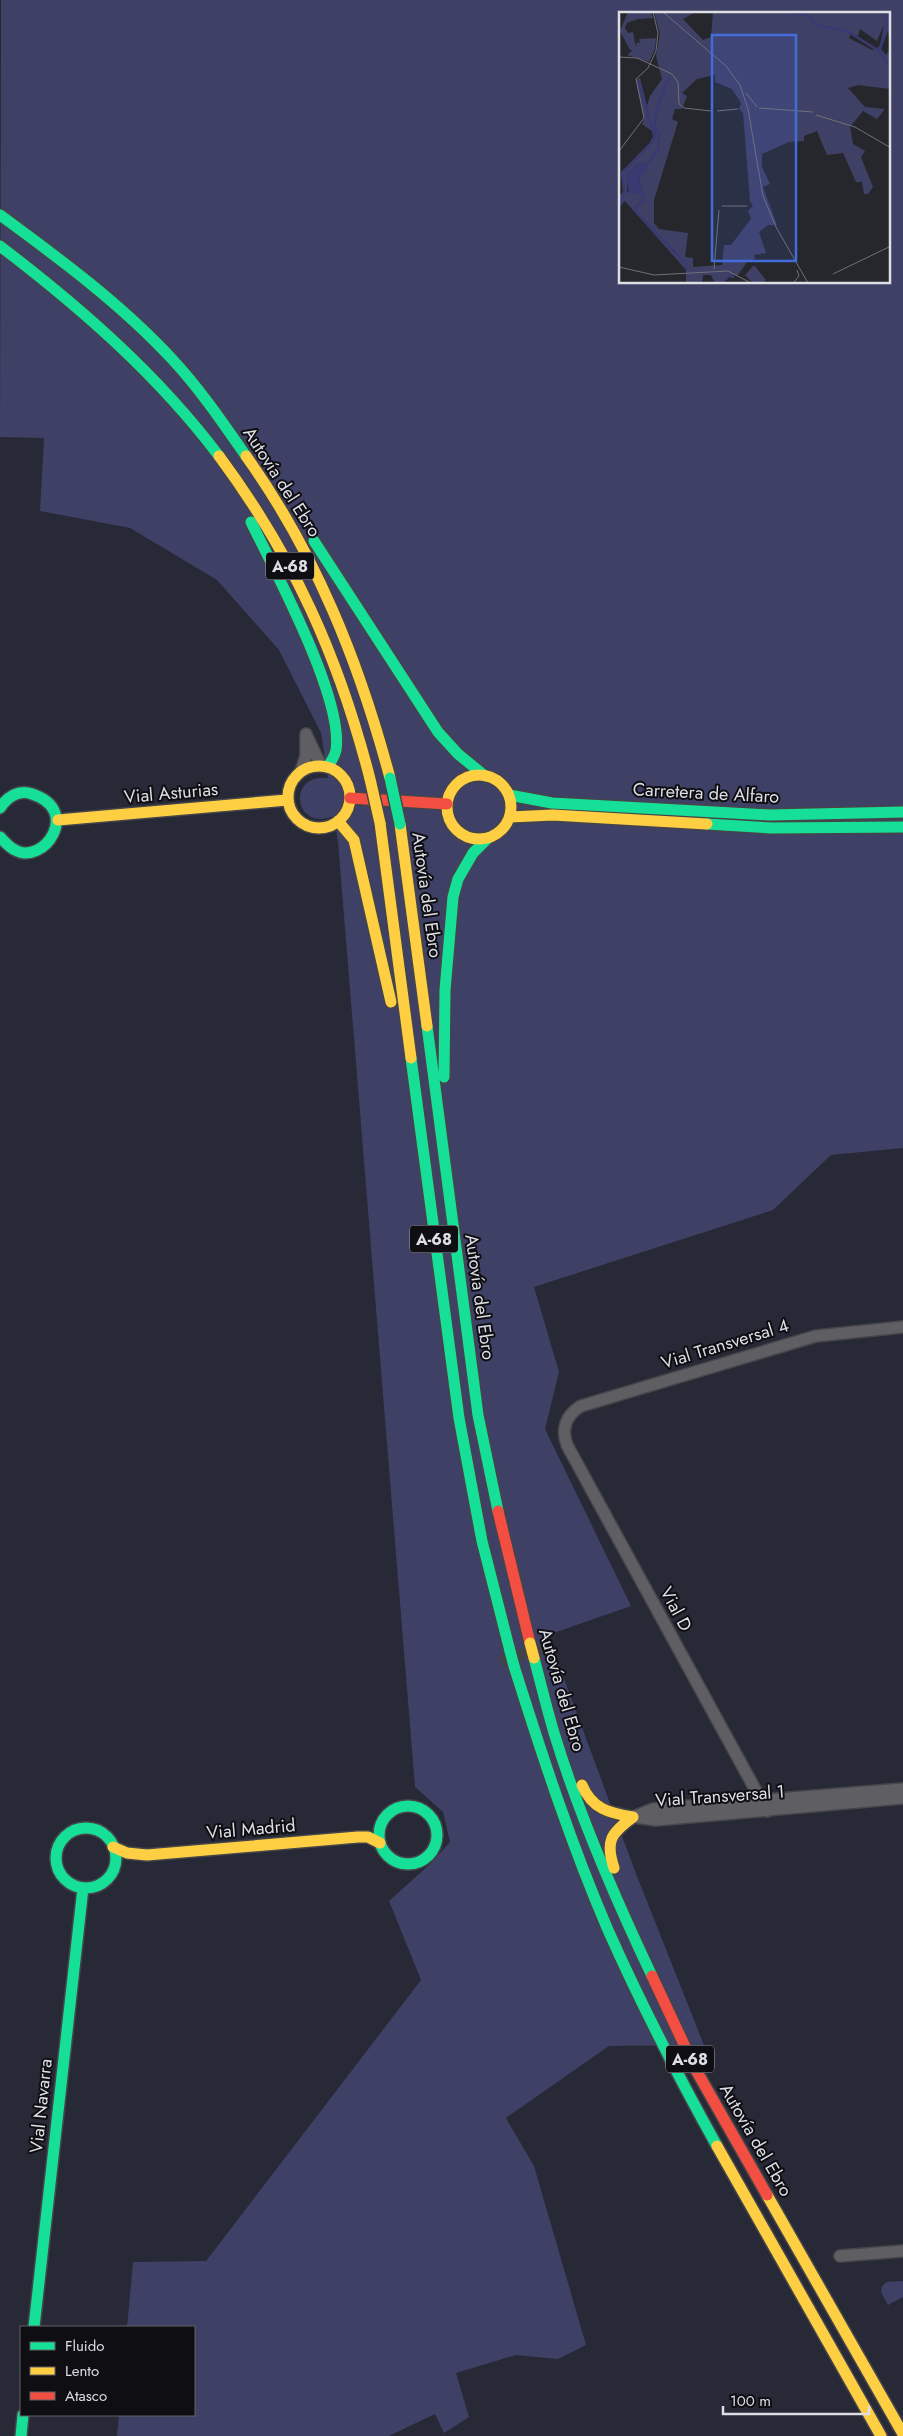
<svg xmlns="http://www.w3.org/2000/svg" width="903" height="2436" viewBox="0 0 903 2436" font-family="Jost,sans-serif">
<rect width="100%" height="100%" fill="#26272c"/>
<path fill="#282936" d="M0,437H44L40,511L130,528L217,580L279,650L321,733L339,842L415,1787L443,1812L450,1842L430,1864L389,1901L421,1980L206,2261L133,2262L127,2327H21V2415H119L117,2436H0Z
M903,1148V2436H390L436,2414L456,2373L516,2355L558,2359L534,2166L506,2118L609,2046L704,2044L635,1871L548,1635L630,1606L545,1429L559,1372L534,1287L773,1210L831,1155Z"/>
<path fill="#3f4065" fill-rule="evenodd" d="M1,0H903V1148L831,1155L773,1210L534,1287L559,1372L545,1429L631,1606L548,1635L635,1871L704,2045L609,2046L506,2118L534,2166L586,2345L558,2359L516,2355L456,2373L469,2417L444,2433L435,2414L389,2436H117L119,2415H194V2327H127L133,2262L206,2261L421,1980L389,1901L430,1864L450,1842L443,1812L415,1787L338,842L334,816C294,833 286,773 328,778L321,733L279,650L217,580L130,528L40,511L44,438L0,437ZM620,14H889V282H620Z
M903,2281V2297L888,2305L881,2292L882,2286L887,2282Z"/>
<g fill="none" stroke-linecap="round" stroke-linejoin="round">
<path stroke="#424348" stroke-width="11" stroke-dasharray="11 5.5" stroke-linecap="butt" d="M500,1661L548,1647"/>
<defs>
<path id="street" d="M301,771L306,756V734L321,766
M767,1811L567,1445C561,1429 566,1415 581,1406L816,1336L903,1327
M633,1817L653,1809L903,1789
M634,1817L656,1820L903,1798
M840,2256L903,2251"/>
<path id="fast" d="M0,215C60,259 121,304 172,359C200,389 223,423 246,456
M0,246C81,308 157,374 219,456
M251,522C275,571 344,699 336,750C335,756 331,761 328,767
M314,541L438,732L458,754L485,776
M509,795L552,803L769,815L903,812
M0,808C7,797 19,789 32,794C82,810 44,866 15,850C9,847 4,841 0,837
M707,824L771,828L903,827
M427,1026L478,1415L498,1511
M411,1058L459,1418L482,1541L510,1651
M444,1077L445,990L453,897L458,879L473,853L488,838
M534,1658C541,1684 547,1710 555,1736C580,1818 615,1898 652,1976
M514,1666C542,1755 571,1844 608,1930C641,2004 678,2076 717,2146
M379 1835a29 29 0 1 1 58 0a29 29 0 1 1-58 0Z
M56 1858a30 30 0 1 1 60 0a30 30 0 1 1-60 0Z
M34,2327L83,1888
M21,2436L23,2415"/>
<path id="slow" d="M219,456C294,557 339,658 370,779
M246,456C316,554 359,662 390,778
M288 797a31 31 0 1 1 62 0a31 31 0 1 1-62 0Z
M447 807a32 32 0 1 1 64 0a32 32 0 1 1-64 0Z
M510,817L553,815L707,824
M58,820L287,800
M338,821L354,840L391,1002
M380,823L411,1058
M400,824L427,1026
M582,1785C592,1809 609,1813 633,1817
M113,1847L127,1853L147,1855L358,1837H368L380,1843
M614,1868C605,1841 611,1833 633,1817
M717,2146L881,2436
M767,2195L903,2434"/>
<path id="jam" d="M350,798L447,804
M498,1511L530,1643
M652,1976L696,2070L767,2195"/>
</defs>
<use href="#street" stroke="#45454a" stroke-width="14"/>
<use href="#fast" stroke="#45454a" stroke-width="14"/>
<use href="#slow" stroke="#45454a" stroke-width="14"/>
<use href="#jam" stroke="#45454a" stroke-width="14"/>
<use href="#street" stroke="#5f5f63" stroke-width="11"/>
<use href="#fast" stroke="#16e098" stroke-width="11"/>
<use href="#slow" stroke="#ffcf43" stroke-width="11"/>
<use href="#jam" stroke="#f24e42" stroke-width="11"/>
<defs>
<path id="fast-bridge" d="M390,778L400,824
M510,1651L514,1666"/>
<path id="slow-bridge" d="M370,779L380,823
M530,1643L534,1658"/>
</defs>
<use href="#fast-bridge" stroke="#45454a" stroke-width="14" stroke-linecap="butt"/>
<use href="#slow-bridge" stroke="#45454a" stroke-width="14" stroke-linecap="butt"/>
<use href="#fast-bridge" stroke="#16e098" stroke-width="11"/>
<use href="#slow-bridge" stroke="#ffcf43" stroke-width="11"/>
</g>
<g text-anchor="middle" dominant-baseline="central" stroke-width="4" stroke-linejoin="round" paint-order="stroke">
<g fill="#0e0e13" stroke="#a0a0a6" stroke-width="1">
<rect x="266" y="552.5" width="48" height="27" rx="4"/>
<rect x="410" y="1225.5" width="48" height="27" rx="4"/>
<rect x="666" y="2045.5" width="48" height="27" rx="4"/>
</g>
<g font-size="16" font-weight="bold" fill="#dedfe5">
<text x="290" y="566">A-68</text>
<text x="434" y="1239">A-68</text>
<text x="690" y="2059">A-68</text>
</g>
<g font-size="18" fill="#dedfe5" stroke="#0e0e13">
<text transform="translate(282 482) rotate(57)">Autovía del Ebro</text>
<text transform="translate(171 793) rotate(-5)">Vial Asturias</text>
<text transform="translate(706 793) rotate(3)">Carretera de Alfaro</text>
<text transform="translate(427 895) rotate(82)">Autovía del Ebro</text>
<text transform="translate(480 1297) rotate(82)">Autovía del Ebro</text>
<text transform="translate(725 1344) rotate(-17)">Vial Transversal 4</text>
<text transform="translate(676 1609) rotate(62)">Vial D</text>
<text transform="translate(562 1690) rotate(74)">Autovía del Ebro</text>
<text transform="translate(720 1796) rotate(-4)">Vial Transversal 1</text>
<text transform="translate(251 1829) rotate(-5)">Vial Madrid</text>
<text transform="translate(41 2106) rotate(-84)">Vial Navarra</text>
<text transform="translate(756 2140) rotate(60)">Autovía del Ebro</text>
</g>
</g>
<g transform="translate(619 12)">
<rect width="271" height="271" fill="#26272c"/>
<path d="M9,0H32L34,6L19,7L8,11L6,16L9,21L14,20L17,35L18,30L21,31L20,27L37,26L36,37L30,50L8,43L14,38H11L1,19ZM35,0H77L64,7L84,28L92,25L94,0H271V30L269,19L262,37L267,43L271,37V77L239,73L229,76L246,95L266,97L258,107L244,99L231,115L234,132L246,139L242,145L254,175L249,182H245L243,170H237L224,141L208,143L198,119L185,124V129L170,130L143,142V155L151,172L144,175L158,213H149L140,220L147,241L135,243L136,247L128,250L119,263L109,264L102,271H96L92,263H84L83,271H67V258L6,189L0,195V184L4,180L2,160L27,137L34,125L33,119L23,112L25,107L17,68L21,66L28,94L31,84L43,67L37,44L41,22ZM265,12L261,34L253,38L230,26L232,21L239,24L241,17L258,29ZM96,63V70L113,77L122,91L120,97L124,101L131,189L134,194L129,199L132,207L112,233H105L103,253L74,255V246L66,245L69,221L40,217L35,211V188L59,110L53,107L56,97H63L68,84L63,81L78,67ZM19,152L24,158L20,168L23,178L8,180L9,161ZM135,253L147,268L143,271H134L126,263Z" fill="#3f4065" fill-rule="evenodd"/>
<path d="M26,151L29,155L20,169L25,182H10L7,162L19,152Z" fill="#3a3972"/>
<path fill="none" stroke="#3a3972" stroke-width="2.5" d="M169,0L191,4L197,13L228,19L260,39M266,0L268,14L260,39L272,57M19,68L33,116L38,118L40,124L39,138L26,154M24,181L25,189L17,194L18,201L65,250L68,258M0,194L6,178L3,161L35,128L37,99L50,65M102,271L110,264L115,265"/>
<path fill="none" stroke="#707176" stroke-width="1" d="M44,0L107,54L121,73L129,97L144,184L157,215L189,271M0,45L18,46L53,62L59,70L60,92L65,96L92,99M127,81L138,95M140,96L194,100M98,99L119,97M197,103L236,115L272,136M0,139L25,106L17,67L29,56L37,39L39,21L34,0M103,194H128M0,255L35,263L109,259L132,271M95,257L100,198M214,262L272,234M174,271L180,264L178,258"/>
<path fill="#446bdb" fill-opacity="0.15" stroke="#446bdb" stroke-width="2.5" d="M93,23H177V249H93Z"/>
<rect width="271" height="271" fill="none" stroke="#dedfe5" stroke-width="2.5"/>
</g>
<rect x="20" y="2326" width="175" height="90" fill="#0e0e13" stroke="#616267"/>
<rect x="30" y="2342" width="25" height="8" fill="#16e098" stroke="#616267"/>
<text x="65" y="2351" font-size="15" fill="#dedfe5">Fluido</text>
<rect x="30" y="2367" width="25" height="8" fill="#ffcf43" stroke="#616267"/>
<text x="65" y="2376" font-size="15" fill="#dedfe5">Lento</text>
<rect x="30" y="2392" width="25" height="8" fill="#f24e42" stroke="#616267"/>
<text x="65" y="2401" font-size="15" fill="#dedfe5">Atasco</text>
<path d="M723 2406v8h146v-8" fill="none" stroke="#dedfe5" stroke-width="2.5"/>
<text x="730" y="2406" font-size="15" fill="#dedfe5" stroke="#0e0e13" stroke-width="4" paint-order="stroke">100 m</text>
</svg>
